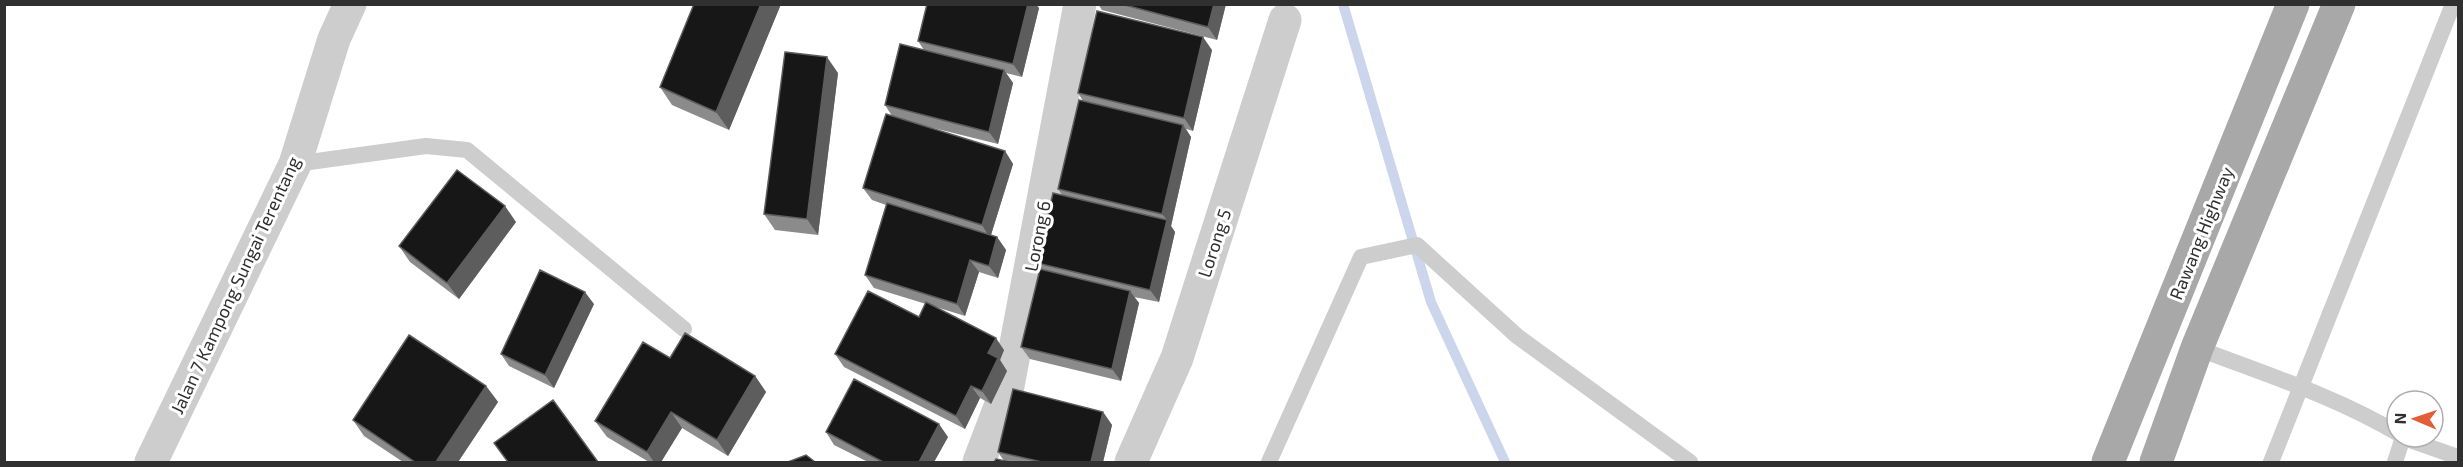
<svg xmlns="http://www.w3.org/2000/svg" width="2463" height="467" viewBox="0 0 2463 467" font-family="'Exo 2',sans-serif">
<rect width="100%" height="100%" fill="#fff"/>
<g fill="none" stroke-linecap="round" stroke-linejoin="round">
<path stroke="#cbd5eb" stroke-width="10" d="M1343,4L1431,302L1505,462"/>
<path stroke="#cdcdcd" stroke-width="16" d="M295,164L426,146L467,150L684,329
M2197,348C2264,374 2335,396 2397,433
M2404,438L2458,457
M1269,462L1361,257L1417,245L1517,336L1690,462
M2271,462L2453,4
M2395,462L2403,437"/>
<path stroke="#cdcdcd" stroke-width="33" d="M151,462L295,164L334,39L350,4
M979,462L1008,386L1080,4
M1131,462L1177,358L1285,20"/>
<path stroke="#a8a8a8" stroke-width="33" d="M2108,462L2293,4
M2156,462L2197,348L2339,4"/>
</g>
<path fill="#8b8b8b" d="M694,4H781L729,130L672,105L660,87Z
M1098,4H1226L1217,40L1102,10Z
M1039,8L1022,77L1006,73L1013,83L998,144L917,124L1005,151L1013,164L991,235L997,237L1006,250L998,278L979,272L965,316L936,307L1004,350L1000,360L1007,371L991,404L980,398L965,429L844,367L835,354L919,317L926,304L874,288L865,275L886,205L872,200L863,188L892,116L885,105L924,50L918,41Z
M1212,50L1193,131L1186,129L1191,137L1171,226L1175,232L1159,302L1134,297L1139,303L1121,381L1030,359L1021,347L1041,269L1037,263L1062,195L1058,189L1083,101L1078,93Z
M838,73L818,235L775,230L764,214Z
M516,222L459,299L410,262L399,246Z
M594,304L554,388L509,366L501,354Z
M670,358L755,376L766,392L728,456L682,428L661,462H649L607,437L595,421Z
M486,386L498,402L458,462H403L364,436L353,420Z
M1103,412L1112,425L1103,462H994L1004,461L998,452Z
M826,432L948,437L934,462H868L834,445Z"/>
<path fill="#5d5d5d" d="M761,4H781L729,130L716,112Z
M1028,4H1036L1039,8L1022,77L1013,64Z
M1214,4H1226L1217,40L1208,27Z
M1203,37L1212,50L1193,131L1184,118Z
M827,57L838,73L818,235L807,219Z
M1004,70L1013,83L998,144L989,132Z
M1183,125L1191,137L1171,226L1175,232L1159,302L1150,290L1167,220L1162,214Z
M1005,151L1013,164L990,238L982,225Z
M505,206L516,222L459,299L447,283Z
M997,237L1006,250L998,278L989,266Z
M970,260L979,272L965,316L957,304Z
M1130,291L1139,303L1121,381L1112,369Z
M585,292L594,304L554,388L545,375Z
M996,338L1004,350L1000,360L1007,371L991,404L982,391L988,353Z
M755,376L766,392L728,456L717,440Z
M486,386L498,402L458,462H436Z
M971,386L980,398L965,429L956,416Z
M671,412L682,428L661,462H654L647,452Z
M1103,412L1112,425L1103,462H1091Z
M939,424L948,437L934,462H919Z"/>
<path fill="#171717" stroke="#5d5d5d" stroke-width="1.5" d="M694,4H761L716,112L660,87Z
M927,4H1028L1013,64L918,41Z
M1121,4H1214L1208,27Z
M1097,11L1203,37L1184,118L1078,93Z
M900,44L1004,70L989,132L885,105Z
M785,52L827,57L807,219L764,214Z
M1079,100L1183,125L1162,214L1058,189Z
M886,114L1005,151L982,225L863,188Z
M457,170L505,206L447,283L399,246Z
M1053,193L1167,220L1150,290L1037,263Z
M887,203L997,237L989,266L970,260L957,304L865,275Z
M1040,269L1130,291L1112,369L1021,347Z
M540,270L585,292L545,375L501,354Z
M868,291L919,317L926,302L996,338L988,353L998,358L982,391L971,386L956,416L835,354Z
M685,333L755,376L717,440L671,412L647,452L595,421L643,342L670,358Z
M409,335L486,386L436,462H415L353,420Z
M854,379L939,424L919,462H883L826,432Z
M1013,389L1103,412L1091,462H1042L998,452Z
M553,400L598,462H508L494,443Z
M806,455L815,462H788Z
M996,459L1010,462H994Z"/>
<g text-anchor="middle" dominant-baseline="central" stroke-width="6" stroke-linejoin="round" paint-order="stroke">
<g font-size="18" fill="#303030" stroke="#fff">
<text transform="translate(2201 233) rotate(-68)">Rawang Highway</text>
<text transform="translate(1037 236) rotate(-79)">Lorong 6</text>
<text transform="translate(1214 243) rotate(-72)">Lorong 5</text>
<text transform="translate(235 285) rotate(-65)">Jalan 7 Kampong Sungai Terentang</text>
</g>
</g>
<rect width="2463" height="467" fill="none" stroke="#303030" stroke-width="12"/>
<g transform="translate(2415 419) rotate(272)"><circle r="28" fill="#ffffff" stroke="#acacac" stroke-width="1.5"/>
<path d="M0-4.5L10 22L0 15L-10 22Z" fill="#e15e37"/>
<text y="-9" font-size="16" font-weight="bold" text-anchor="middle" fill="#303030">N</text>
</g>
</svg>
